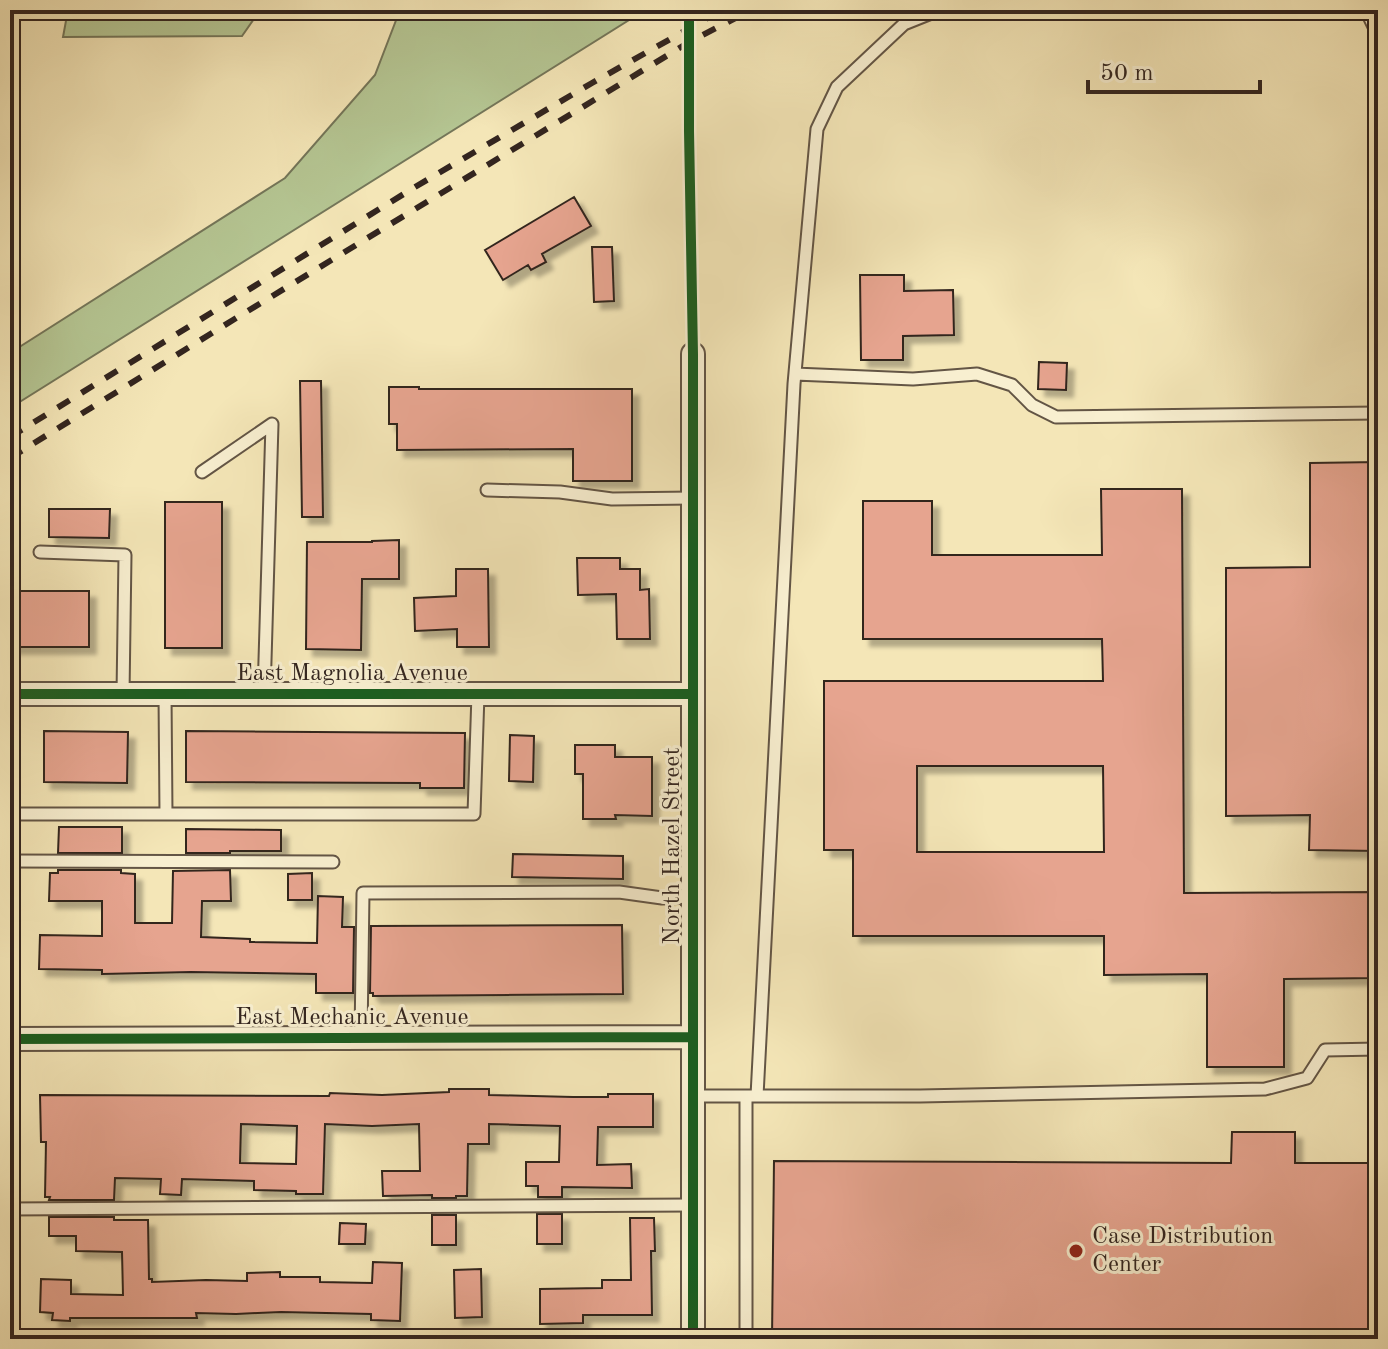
<svg xmlns="http://www.w3.org/2000/svg" width="1388" height="1349" viewBox="0 0 1388 1349" font-family="'Old Standard TT',serif">
<defs>
<filter id="shadow"><feDropShadow dx="7" dy="7" stdDeviation="2" flood-color="#0004"/></filter>
</defs>
<rect width="100%" height="100%" fill="#f4e6b7"/>
<filter id="stains"><feTurbulence type="fractalNoise" baseFrequency=".0025" numOctaves="4"/><feColorMatrix values="0 0 0 0 .2 0 0 0 0 .09 0 0 0 0 .02 0 0 0 .5 -.17"/></filter>
<radialGradient id="worn" r=".72"><stop offset=".6" stop-color="#630" stop-opacity="0"/><stop offset="1" stop-color="#630" stop-opacity=".3"/></radialGradient>
<path fill="#b5c693" stroke="#747659" stroke-width="2" d="M68,10H256V16L242,36L63,37Z
M400,10H645L10,408V353L285,178L375,75Z
M10,168L17,186L18,242L10,243Z"/>
<path fill="#e6a48f" stroke="#33251f" stroke-width="2" fill-rule="evenodd" filter="url(#shadow)" d="M574,197L591,226L542,254L546,262L531,270L528,265L503,280L485,250Z
M592,247H612L614,301L594,302Z
M860,275H904V291L953,290L954,335L903,336V360H861Z
M1039,362L1067,363L1066,390L1038,389Z
M300,381H321L323,517H302Z
M389,387H419V389H632V481H573V449L397,450V424H389Z
M1378,462V851L1309,850L1310,815L1226,816V568L1310,567V463Z
M1101,489H1182L1184,893L1378,892V978L1284,979V1067H1207V974L1104,975V936H853V850H824V681H1103L1102,639H863V501H932V555H1102ZM917,766H1103L1104,852H917Z
M165,502H222V648H165Z
M49,509H110L109,538L49,537Z
M399,540V579H362L361,650L306,649L307,542H372V541Z
M577,558H620V569H640V590L649,589L650,639H617L616,594L578,595Z
M456,569H488L489,647H457V629L415,631L414,598L456,596Z
M10,591H89V647H10Z
M44,731L128,732L127,783L44,782Z
M186,731L465,733L464,788H420V783L186,782Z
M510,735L534,736L533,782L509,781Z
M575,745H615V757H652V816L615,815L616,819H583V774H575Z
M59,827H122V853H58Z
M186,829L281,830V851H230V853H186Z
M513,854L623,856V879L512,877Z
M58,870H121V873L135,874V923H172L173,871L230,870L231,901H202L201,937L250,939V942L317,943L318,896L343,897L342,927H354L353,993H316V974L191,972L102,974V970L39,969L40,935L102,936V901H49L50,873H58Z
M312,873V900H288V874Z
M622,925L623,994L373,996V993H370L371,926Z
M449,1089H489V1095L573,1097H608V1094H653V1127H598L597,1165L631,1164L632,1188L562,1187V1197H538V1186H526V1162H559L560,1126L489,1124V1144H468L467,1196H456V1198H432V1195L383,1196L382,1171H420L419,1124L372,1126L325,1124L323,1194H296V1191L254,1190V1181L182,1179L181,1195L160,1194L161,1179L115,1178L114,1200H49L50,1197H45L46,1142H41L40,1095L329,1096L330,1093L382,1095L449,1092ZM241,1124L297,1126L296,1164L240,1163Z
M1232,1132H1295V1163H1378V1339H772L774,1161L1231,1163Z
M537,1214H562V1244H537Z
M432,1215H456V1245H432Z
M49,1217H114V1220H148L149,1279H152V1282L206,1280L247,1281V1273L280,1272V1277H320V1282L372,1283L373,1262L402,1263L400,1321L371,1320V1314L281,1312L236,1314L196,1313L197,1318H70V1321L52,1320L53,1313L40,1312L41,1279L71,1280V1294L123,1295L122,1252L76,1251V1236H49Z
M630,1218H654L655,1251H651L652,1315H583V1323L540,1324V1289L602,1288V1280H631Z
M340,1223L366,1224L365,1244H339Z
M481,1269L482,1317L455,1318L454,1270Z"/>
<g fill="none" stroke-linecap="round" stroke-linejoin="round">
<defs>
<path id="lane" d="M1366,10L1378,35
M795,374L913,379L977,374L1012,385L1032,405L1056,417L1378,413
M202,472L272,424L264,694
M487,490L560,492L612,499L693,498
M40,552L125,555L123,694
M165,694L166,814
M10,814H474L478,694
M10,861L333,862
M361,1038L363,893L619,892L662,898L693,897
M693,1096H920L1265,1089L1307,1078L1325,1050L1378,1049
M757,1096L794,384L817,129L837,87L904,24L939,10
M10,1209L693,1205
M746,1339V1096"/>
<path id="street" d="M693,354V1339
M10,694H693
M10,1039L693,1037"/>
</defs>
<use href="#lane" stroke="#635545" stroke-width="15"/>
<use href="#street" stroke="#635545" stroke-width="26"/>
<use href="#lane" stroke="#f8efd0" stroke-width="11"/>
<use href="#street" stroke="#f8efd0" stroke-width="22"/>
<path stroke="#33251f" stroke-width="6" stroke-dasharray="14 14" stroke-linecap="butt" d="M10,437L415,187L592,83L722,10
M10,458L233,320L691,41L751,10"/>
<defs>
<path id="cycleway" d="M689,10V131L693,354V1339
M10,694H693
M10,1039L693,1037"/>
</defs>
<use href="#cycleway" stroke="#f8efd0" stroke-width="15"/>
<use href="#cycleway" stroke="#1b5e20" stroke-width="10"/>
</g>
<circle fill="#8f2418" stroke="#f8efd0" stroke-width="3" cx="1076" cy="1251" r="8"/>
<g text-anchor="middle" dominant-baseline="central" stroke-width="6" stroke-linejoin="round" paint-order="stroke">
<g font-size="24" fill="#33251f" stroke="#f8efd0">
<text x="352" y="674">East Magnolia Avenue</text>
<text transform="translate(673 846) rotate(-90)">North Hazel Street</text>
<text x="352" y="1018">East Mechanic Avenue</text>
</g>
<g font-size="24" fill="#33251f" stroke="#f8efd0" text-anchor="start">
<text x="1092" y="1237">Case Distribution<tspan x="1092" dy="28">Center</tspan></text>
</g>
</g>
<rect width="1388" height="1349" fill="none" stroke="#f4e6b7" stroke-width="40"/>
<rect x="12" y="12" width="1364" height="1325" fill="none" stroke="#33251f" stroke-width="4"/>
<rect x="20" y="20" width="1348" height="1309" fill="none" stroke="#33251f" stroke-width="2"/>
<path d="M1088 80v12h172v-12" fill="none" stroke="#33251f" stroke-width="4"/>
<text x="1100" y="80" font-size="24" fill="#33251f" stroke="#f8efd0" stroke-width="6" paint-order="stroke">50 m</text>
<rect width="100%" height="100%" filter="url(#stains)"/>
<rect width="100%" height="100%" fill="url(#worn)"/>
</svg>
